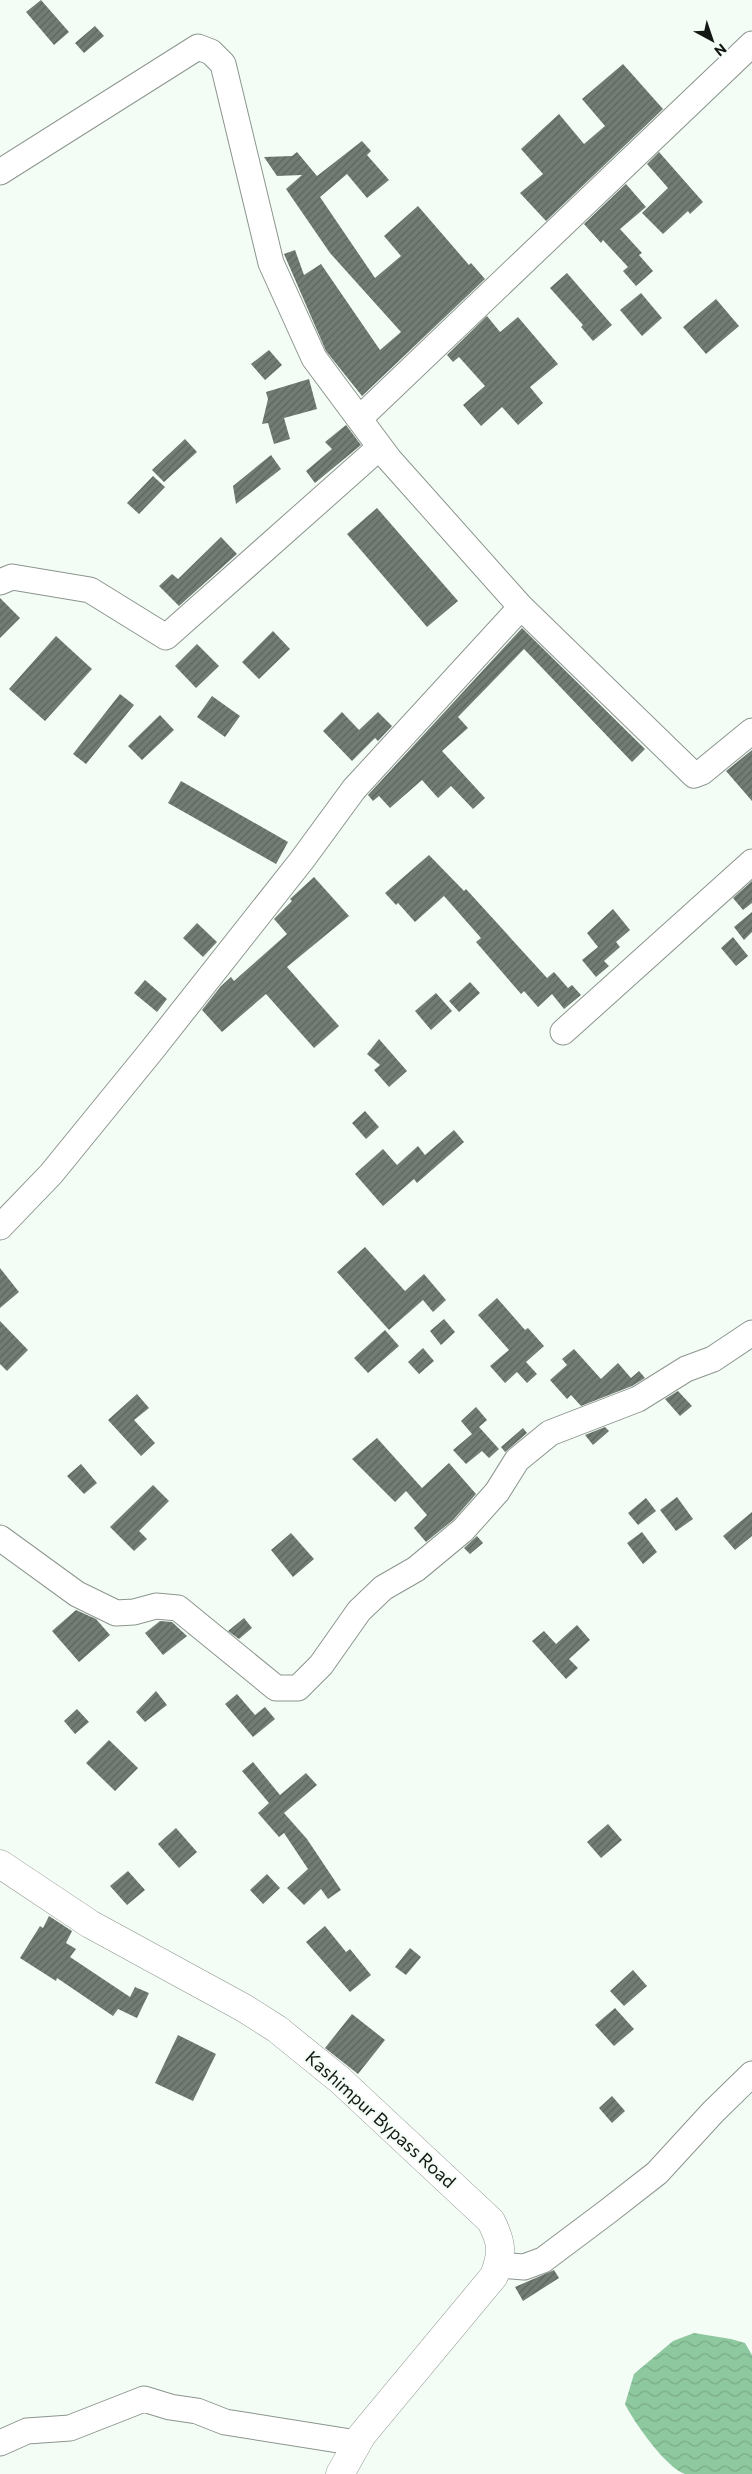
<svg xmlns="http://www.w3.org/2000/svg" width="752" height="2474" viewBox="0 0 752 2474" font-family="Commissioner,sans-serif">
<defs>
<pattern id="water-waves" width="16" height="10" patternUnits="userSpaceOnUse" patternTransform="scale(1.25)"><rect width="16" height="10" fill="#8ec89f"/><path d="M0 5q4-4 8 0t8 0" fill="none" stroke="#7aab88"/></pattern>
<pattern id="building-hatch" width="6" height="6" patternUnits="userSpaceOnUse" patternTransform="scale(1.25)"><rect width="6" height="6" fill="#727b74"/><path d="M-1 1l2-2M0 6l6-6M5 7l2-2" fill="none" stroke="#5c645e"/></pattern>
</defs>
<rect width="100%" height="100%" fill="#f3fdf5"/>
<path fill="url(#water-waves)" d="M694,2333L731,2339L745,2343L752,2355V2474C738,2474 696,2474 685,2474C667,2469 633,2421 625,2404L634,2374L673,2341Z"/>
<path fill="url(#building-hatch)" d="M41,0L69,32L54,45L26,12Z
M95,26L104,36L84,53L75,43Z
M623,64L663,109L546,221L520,193L543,174L521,149L559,114L584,144L605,126L582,99Z
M362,141L371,151L367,155L389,180L367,198L347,174L320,197L375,278L401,256L384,236L418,206L469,265L471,263L485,279L362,396L326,351L284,254L295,250L304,275L321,264L380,350L401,332L330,253L286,189L302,175L277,176L264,157L292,156L297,152L317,176Z
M659,152L703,202L690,214L688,211L663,234L642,213L668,188L647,164Z
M626,184L646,207L620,229L642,253L639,255L653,271L636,286L623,271L628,267L603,240L601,243L584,224Z
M567,273L612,325L593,341L581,327L583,325L550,288Z
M641,293L662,318L642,336L620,310Z
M716,299L739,326L706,354L683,327Z
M487,316L500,332L518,317L558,364L530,387L543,403L518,425L502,407L481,426L463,405L485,386L459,357L453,362L447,355Z
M269,350L282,365L265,380L251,364Z
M309,379L317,409L284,418L290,439L274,444L268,423L262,424L268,399L266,392Z
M346,425L361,445L315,483L306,471L332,449L325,442Z
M185,439L197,452L164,482L152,470Z
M271,455L281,469L236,504L233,486Z
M153,476L165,487L139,514L127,503Z
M377,508L458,601L427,627L347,534Z
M221,537L237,554L179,606L159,586L172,574L178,579Z
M0,598L20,618L0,638Z
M522,628L645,749L632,762L524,649L458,717L468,728L442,751L485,798L473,809L451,786L438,798L422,780L390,808L379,796L373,801L368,795Z
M273,631L290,649L259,679L242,662Z
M56,636L92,669L45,721L9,689Z
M197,644L219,666L196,688L175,666Z
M120,694L134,705L86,764L73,754Z
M212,696L240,716L225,737L197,717Z
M342,712L359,730L378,712L392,726L378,741L375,738L352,761L323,731Z
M160,715L174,730L142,760L128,746Z
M752,750V801L726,771Z
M181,781L288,842L276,864L168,803Z
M429,855L464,891L466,889L547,978L554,972L568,988L572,985L581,995L564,1009L552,994L538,1007L524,991L521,994L476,942L481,938L444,896L415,922L398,903L396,905L385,893Z
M314,877L349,916L287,967L339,1026L314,1048L266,994L222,1032L202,1010L221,986L231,977L234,981L287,934L274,919L292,901L290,899Z
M752,881V903L743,910L733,898Z
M613,909L630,930L616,942L620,947L604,961L609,966L596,977L582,960L598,947L587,933Z
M752,912V932L744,940L734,927Z
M197,923L217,942L203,957L183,938Z
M733,937L748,956L736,966L721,948Z
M145,980L167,999L157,1012L134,993Z
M470,982L480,993L459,1012L449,1001Z
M436,993L452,1011L431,1030L415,1011Z
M379,1039L407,1071L389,1087L374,1070L380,1065L367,1054Z
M365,1111L379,1127L366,1139L352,1123Z
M454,1130L464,1142L417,1183L414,1179L383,1206L355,1174L383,1149L397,1165L418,1146L425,1155Z
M365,1247L405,1291L424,1274L446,1300L433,1312L423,1300L389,1330L337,1272Z
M0,1268L19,1292L0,1308Z
M497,1298L525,1330L528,1328L544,1346L526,1362L537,1374L527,1383L517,1372L505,1383L490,1366L509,1350L478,1315Z
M444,1319L455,1332L441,1345L430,1331Z
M0,1321L28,1350L7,1371L0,1364Z
M385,1330L399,1346L368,1373L354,1358Z
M423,1348L434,1361L419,1374L408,1362Z
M574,1349L601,1379L618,1363L631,1378L639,1371L645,1378L632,1386L581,1406L571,1395L567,1399L550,1380L567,1365L562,1359Z
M678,1391L692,1406L680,1416L665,1399Z
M137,1394L149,1408L134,1420L155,1443L141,1456L108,1420Z
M476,1407L487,1420L479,1427L499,1449L489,1458L482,1451L466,1464L453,1450L472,1434L461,1421Z
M605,1427L609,1431L593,1445L585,1435Z
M523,1428L527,1433L505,1452L501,1447Z
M377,1438L422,1488L449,1463L476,1494L453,1520L426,1542L414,1528L427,1515L406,1491L395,1502L352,1459Z
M81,1464L97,1483L84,1494L67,1476Z
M153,1485L169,1501L139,1531L147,1539L134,1551L110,1527Z
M677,1497L693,1519L676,1531L660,1510Z
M646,1498L656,1511L638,1525L628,1513Z
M752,1512V1536L735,1550L723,1536Z
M642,1532L657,1552L643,1564L627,1543Z
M291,1533L314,1559L293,1577L271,1550Z
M477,1536L483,1543L470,1554L464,1548Z
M76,1610L96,1619L110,1635L79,1662L52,1631Z
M244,1618L252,1628L239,1639L228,1631Z
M160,1621L172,1622L187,1636L163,1655L145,1633Z
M577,1625L590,1640L569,1659L578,1668L566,1679L532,1641L544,1631L556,1644Z
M156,1691L167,1705L145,1722L136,1712Z
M237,1694L255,1715L265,1707L275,1719L253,1737L225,1704Z
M77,1709L89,1722L75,1734L64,1721Z
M109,1740L138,1768L115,1791L86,1763Z
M253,1762L280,1795L306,1773L317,1785L284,1813L307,1839L341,1890L328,1899L321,1889L304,1905L287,1888L308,1869L284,1833L279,1837L258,1813L269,1803L242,1771Z
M608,1824L622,1840L601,1858L587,1842Z
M176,1828L197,1852L179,1868L158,1844Z
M128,1871L145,1890L127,1905L110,1886Z
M267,1874L280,1888L263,1904L250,1890Z
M49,1916L72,1931L66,1943L76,1949L70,1957L130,1997L135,1987L149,1993L137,2018L118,2009L113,2016L57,1978L56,1981L20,1958L40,1926L43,1928Z
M325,1926L346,1952L350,1949L371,1975L350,1992L306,1942Z
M410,1948L421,1957L406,1975L395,1967Z
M633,1970L647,1986L624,2006L610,1991Z
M615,2008L634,2029L614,2046L595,2025Z
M352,2014L385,2040L358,2074L325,2048Z
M178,2035L216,2054L193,2101L155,2083Z
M612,2096L625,2111L612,2123L599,2108Z
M554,2270L559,2278L523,2301L515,2287Z"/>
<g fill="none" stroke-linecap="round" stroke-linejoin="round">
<defs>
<path id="minor" d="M0,172L198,47L211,52L223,64L271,263L314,358L389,459L521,607L694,775L702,772L752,731
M360,418L752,44
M0,582L12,577L90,590L166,637L380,447
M563,1032L752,862
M0,1227L51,1174L152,1050L302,860L354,789L521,607
M0,1538L77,1594L116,1613L134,1612L156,1606L178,1608L276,1688H298L321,1665L359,1611L383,1588L416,1569L463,1530L497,1492L517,1460L550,1433L638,1399L686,1369L713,1359L752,1333
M498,2265L524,2267L543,2260L607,2212L657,2173L713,2112L752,2074
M0,2443L27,2431L70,2428L144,2399L170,2407L197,2411L225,2422L357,2443"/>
<path id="major" d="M0,1864L90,1924L244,2008L277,2029L340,2080L491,2221C502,2243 503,2252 494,2276L362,2435L340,2474"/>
</defs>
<use href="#minor" stroke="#8c958e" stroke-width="27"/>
<use href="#major" stroke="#8c958e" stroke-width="29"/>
<use href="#minor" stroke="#fff" stroke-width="25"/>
<use href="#major" stroke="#fff" stroke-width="28"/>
</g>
<g text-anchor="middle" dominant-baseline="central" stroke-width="4.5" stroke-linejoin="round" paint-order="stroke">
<g font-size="18" fill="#141815" stroke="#f3fdf5">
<text transform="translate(381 2119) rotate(42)">Kashimpur Bypass Road</text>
</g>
</g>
<g transform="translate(712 40) rotate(140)" stroke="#f3fdf5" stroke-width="4" paint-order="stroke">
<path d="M0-4L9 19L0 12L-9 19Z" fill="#141815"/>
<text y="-8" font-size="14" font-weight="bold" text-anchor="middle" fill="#141815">N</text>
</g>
</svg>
